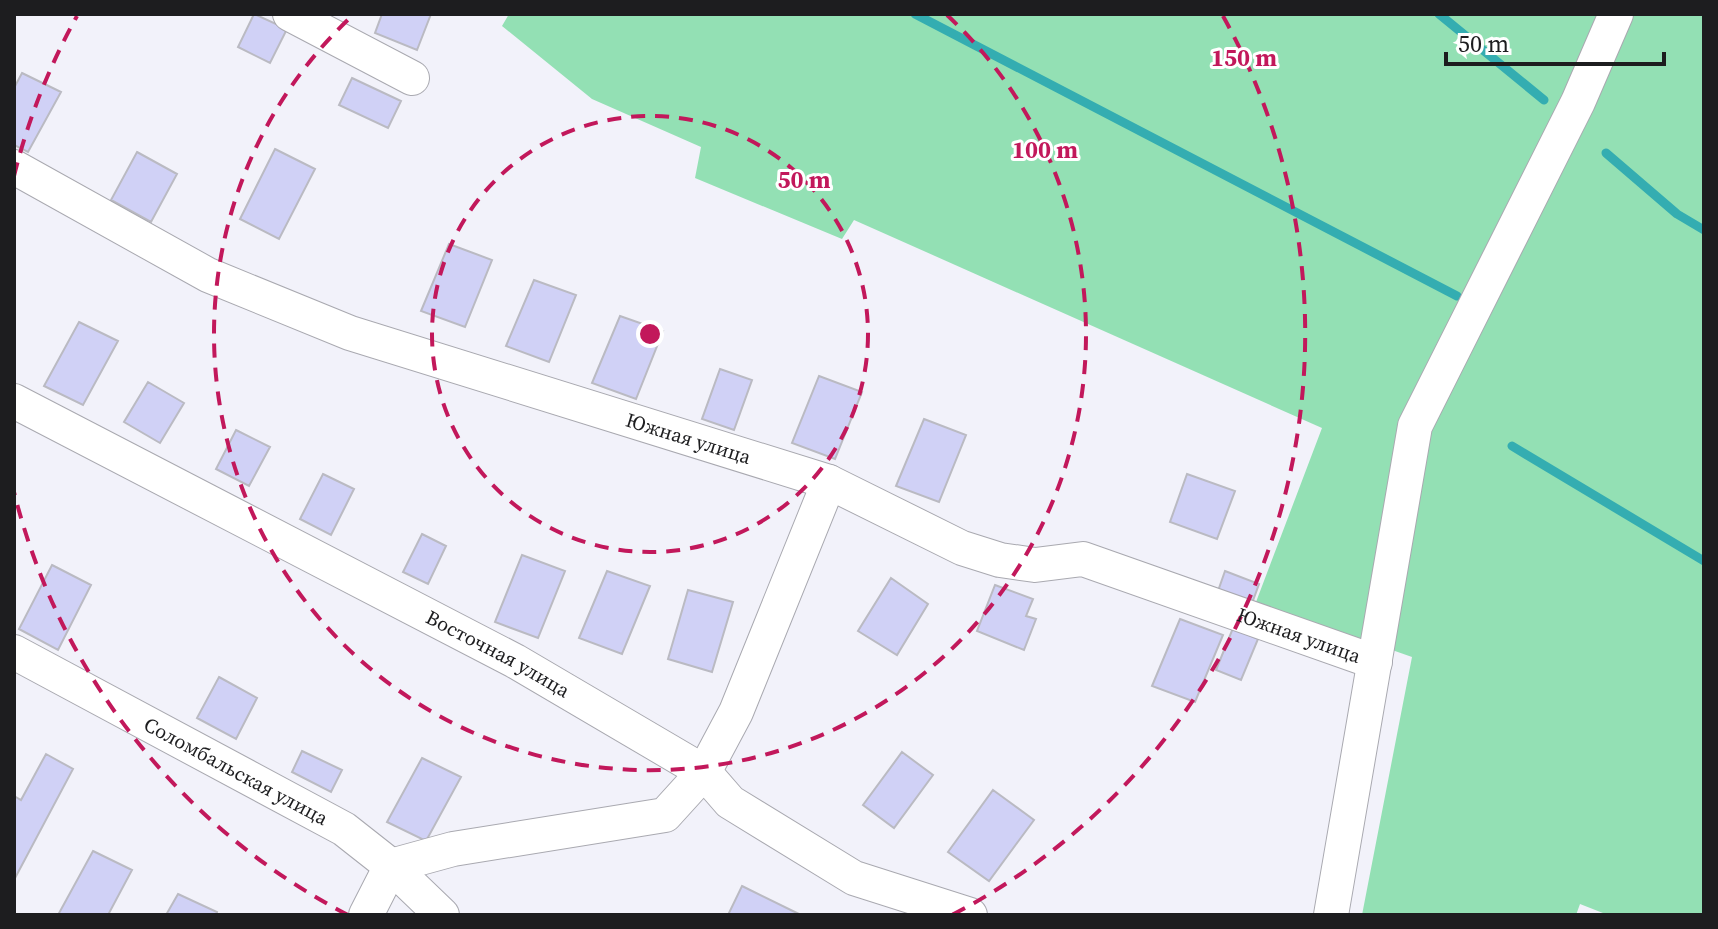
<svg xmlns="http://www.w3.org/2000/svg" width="1718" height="929" viewBox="0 0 1718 929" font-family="'Source Serif 4',serif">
<rect width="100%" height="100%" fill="#f2f2fa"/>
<path fill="#93e0b4" d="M509,14H1704V915H1608L1580,904L1576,915H1362L1412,657L1256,602L1322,428L854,220L842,239L695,178L701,147L592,99L502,26Z"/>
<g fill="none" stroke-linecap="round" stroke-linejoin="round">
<path stroke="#34adb1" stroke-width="9" d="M915,14L1457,296
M1439,14L1544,100
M1606,153L1677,214L1704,230
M1512,446L1704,561"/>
</g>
<path fill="#d0d1f6" stroke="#babac2" stroke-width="2" d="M254,14L287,29L270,63L238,47Z
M382,14H431L417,50L375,33Z
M22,73L61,92L28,152L14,145V88Z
M352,78L401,101L388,128L339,105Z
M275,149L315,169L279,239L240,219Z
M137,152L177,174L151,222L111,200Z
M449,244L492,260L465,327L421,311Z
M534,280L576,295L549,362L506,346Z
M620,316L663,331L636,399L592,383Z
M79,322L118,341L83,405L44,386Z
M720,369L752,380L734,430L702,419Z
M819,376L862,392L835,459L792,443Z
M148,382L184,403L160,443L124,422Z
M924,419L966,435L939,502L896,486Z
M236,430L270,447L249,486L216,469Z
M323,474L354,489L331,535L300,519Z
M1187,474L1235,491L1217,539L1170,522Z
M422,534L446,546L428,584L403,572Z
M522,555L565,571L538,638L495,622Z
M52,565L91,585L58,650L19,629Z
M607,571L650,586L622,654L579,638Z
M1225,571L1259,584L1251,606L1217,594Z
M891,578L928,604L897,655L858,631Z
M995,585L1033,599L1026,616L1036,619L1024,650L977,631Z
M688,590L733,602L712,672L668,659Z
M1180,619L1223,635L1195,702L1152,686Z
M1233,628L1258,639L1241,680L1216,670Z
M219,677L257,698L236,739L197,718Z
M302,751L342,770L331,792L292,772Z
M902,752L933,775L894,828L863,805Z
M46,754L73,769L14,880V796L21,800Z
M422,758L461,777L426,841L387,822Z
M993,790L1034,820L989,881L948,852Z
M93,851L132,870L108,915H58Z
M742,886L801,915H728Z
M178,894L217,912L216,915H166Z"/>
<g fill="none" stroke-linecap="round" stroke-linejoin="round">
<defs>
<g id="minor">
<path d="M290,14L412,78"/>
<path id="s1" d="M14,167L208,275L350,333L829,482L962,548L1000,560L1035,565L1083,559L1375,662"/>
<path id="s2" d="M14,401L515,661L704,772L730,802L854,878L970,915"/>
<path id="s3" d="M14,652L344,829L391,866L442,915"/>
<path d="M366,915L391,866L453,849L665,815L704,772L736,712L829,482"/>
<path d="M1331,915L1415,426L1578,102L1616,14"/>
</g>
</defs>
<use href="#minor" stroke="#a9a9b0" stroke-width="36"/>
<use href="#minor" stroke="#fff" stroke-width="34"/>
</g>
<g fill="none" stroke="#c2185b" stroke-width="4" stroke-dasharray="14 10">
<circle cx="650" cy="334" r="218"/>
<path d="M947 15A436 436 0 1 1 353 15"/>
<path d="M348 915A655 655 0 0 1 14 492M14 176A655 655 0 0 1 77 16M1223 16A655 655 0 0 1 952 915"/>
</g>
<g text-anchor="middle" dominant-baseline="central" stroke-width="6" stroke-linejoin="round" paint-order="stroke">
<g font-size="20" fill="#1d1d1f" stroke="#fff">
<text stroke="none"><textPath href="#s1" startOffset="730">Южная улица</textPath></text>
<text stroke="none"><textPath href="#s1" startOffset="1378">Южная улица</textPath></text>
<text stroke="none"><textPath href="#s2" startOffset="546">Восточная улица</textPath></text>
<text stroke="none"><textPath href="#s3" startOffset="252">Соломбальская улица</textPath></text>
</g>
</g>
<circle cx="650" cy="334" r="12" fill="#c2185b" stroke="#fff" stroke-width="4"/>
<g font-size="24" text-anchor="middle" font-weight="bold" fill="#c2185b" stroke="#fff" stroke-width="6" stroke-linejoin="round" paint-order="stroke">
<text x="1244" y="66">150 m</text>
<text x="1045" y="158">100 m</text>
<text x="804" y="188">50 m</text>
</g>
<rect width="1718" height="929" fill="none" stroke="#1d1d1f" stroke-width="32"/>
<path d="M1446 52v12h218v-12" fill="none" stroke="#1d1d1f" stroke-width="4"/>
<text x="1458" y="52" font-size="24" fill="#1d1d1f" stroke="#ffffff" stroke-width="6" paint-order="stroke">50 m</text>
</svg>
